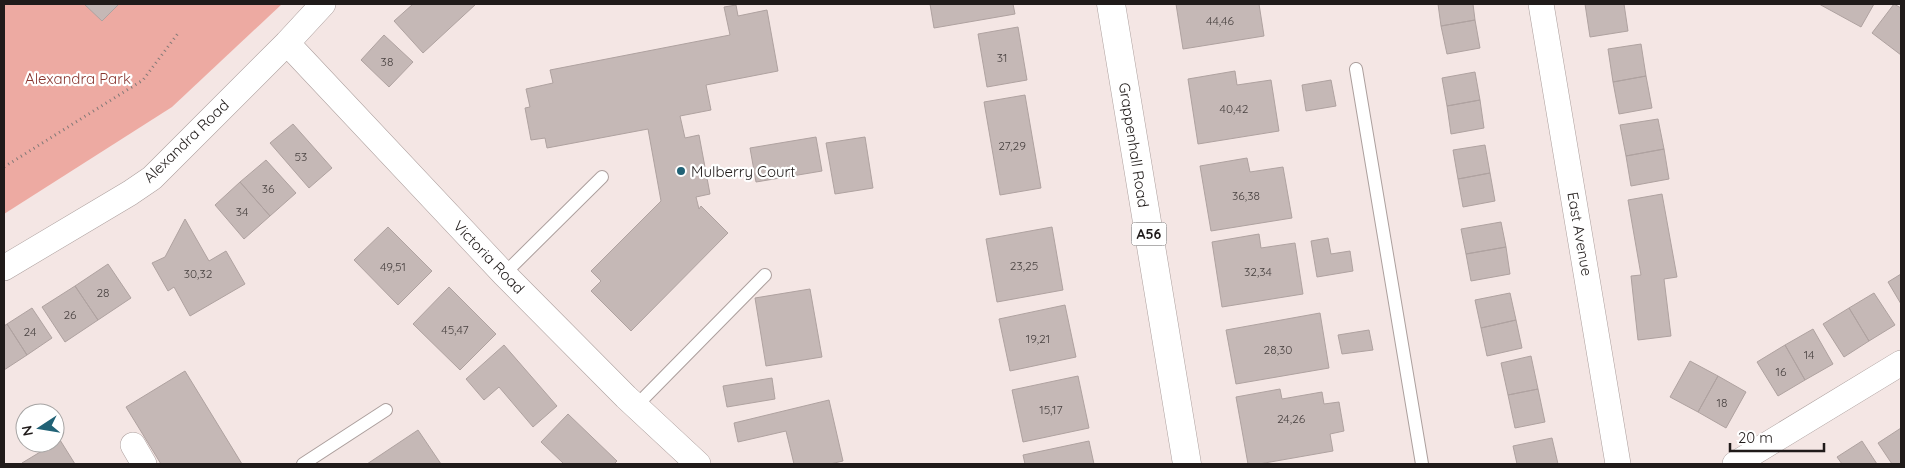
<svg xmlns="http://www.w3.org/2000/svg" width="1905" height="468" viewBox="0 0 1905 468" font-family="Quicksand,sans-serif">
<rect width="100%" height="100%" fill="#f4e6e4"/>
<path fill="#edaaa2" d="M4,4H282L172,107L4,214Z"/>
<path fill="#c5b8b6" stroke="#afa2a0" d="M84,4H119L102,21Z
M413,4H476L423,53L394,21Z
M930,4H1013L1015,14L934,28Z
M1176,4H1259L1264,36L1183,49Z
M1438,4H1473L1475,20L1441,26Z
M1585,4H1624L1628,31L1590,37Z
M1819,4H1874L1861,27Z
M1894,4L1901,8V55L1872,33Z
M736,5L738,16L767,10L778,71L706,85L711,110L680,116L685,138L699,135L710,194L696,197L699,209L701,206L728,233L631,331L591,291L601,281L591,271L661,201L648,129L547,148L545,138L531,140L525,108L530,107L526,89L553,83L550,70L730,35L724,7Z
M1475,20L1480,48L1447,54L1441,26Z
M1018,27L1027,80L987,87L978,34Z
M384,35L413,62L389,87L361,60Z
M1641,44L1646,76L1613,82L1608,49Z
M1235,71L1237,85L1271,80L1279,131L1198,144L1188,79Z
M1475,72L1480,100L1447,106L1442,78Z
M1646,76L1652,108L1619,114L1613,82Z
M1331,80L1336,106L1306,111L1302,85Z
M1025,95L1041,188L1000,195L984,102Z
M1480,100L1484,128L1451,134L1447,106Z
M1658,119L1664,149L1626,156L1620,125Z
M293,124L332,168L309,188L270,143Z
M816,137L822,171L756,182L750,148Z
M865,137L873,188L835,194L826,143Z
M1485,145L1490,173L1458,179L1453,150Z
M1664,149L1669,179L1631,186L1626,156Z
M1247,158L1250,172L1283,167L1292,218L1211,231L1200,166Z
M266,160L296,193L270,216L240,182Z
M1490,173L1495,201L1463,207L1458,179Z
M240,182L270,216L244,239L215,205Z
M1662,194L1677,277L1664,279L1671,336L1638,340L1631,276L1641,275L1628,200Z
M185,219L209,261L226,251L245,284L190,316L174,287L168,291L152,263L165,257Z
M1501,222L1506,247L1466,254L1461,229Z
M388,227L432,271L398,305L354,260Z
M1052,227L1063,290L997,302L986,239Z
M1259,234L1261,248L1295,243L1303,294L1222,307L1212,242Z
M1328,238L1331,254L1350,251L1353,271L1317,277L1311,241Z
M1506,247L1510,274L1471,281L1466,254Z
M108,264L131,298L98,320L75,286Z
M1901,274V304L1888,282Z
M75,286L98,320L65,342L42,307Z
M449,287L496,334L460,370L413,324Z
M810,289L822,357L766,366L755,298Z
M1510,293L1516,320L1481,328L1475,300Z
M1874,293L1895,325L1869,341L1849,308Z
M1065,305L1076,357L1010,371L999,319Z
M32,308L52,338L27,355L7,324Z
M1849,308L1869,341L1844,357L1823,324Z
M1320,313L1329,368L1236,384L1226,330Z
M1516,320L1522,348L1487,356L1481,328Z
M7,324L27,355L4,370V326Z
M1813,329L1833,364L1805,380L1785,345Z
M1369,330L1373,350L1342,354L1338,335Z
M504,345L557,406L533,427L499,387L484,400L466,379Z
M1785,345L1805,380L1778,396L1757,362Z
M1531,356L1538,389L1508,395L1501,363Z
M1690,361L1718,376L1698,412L1670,397Z
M185,371L242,464H161L126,407Z
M1078,376L1089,428L1023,442L1012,390Z
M1718,376L1746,392L1726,428L1698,412Z
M772,378L775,399L727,407L723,386Z
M1280,389L1282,399L1322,392L1324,404L1339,402L1344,431L1330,434L1333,451L1259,464H1248L1236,397Z
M1538,389L1545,422L1515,428L1508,395Z
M829,400L843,461L830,464H794L786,431L738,442L734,423Z
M568,414L617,461L614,464H564L541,442Z
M1901,428V464H1892L1878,443Z
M418,430L441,464H367Z
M1552,438L1558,464H1517L1513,446Z
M60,440L75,464H23L22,463Z
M1089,441L1094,464H1025L1023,455Z
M1862,441L1877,464H1842L1837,457Z"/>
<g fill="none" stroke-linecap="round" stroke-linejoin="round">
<defs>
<path id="lane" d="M1356,69L1422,464
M504,274L602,177
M636,406L765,275
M303,464L386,410"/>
<path id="street" d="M1541,4L1618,464
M287,43L504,274L626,397L698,464
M4,268L130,193L152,178L287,43L323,4
M133,445L144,464
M1735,464L1901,363"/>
<path id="primary" d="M1111,4L1187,464"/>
</defs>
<use href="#lane" stroke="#ac9f9d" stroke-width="14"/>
<use href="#street" stroke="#ac9f9d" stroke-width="26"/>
<use href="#primary" stroke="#ac9f9d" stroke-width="29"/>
<path stroke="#827977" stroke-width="3" stroke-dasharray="1 4" stroke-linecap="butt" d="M4,167L143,80L179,32"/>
<use href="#lane" stroke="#fff" stroke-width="12"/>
<use href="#street" stroke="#fff" stroke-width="25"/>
<use href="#primary" stroke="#fff" stroke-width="28"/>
</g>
<circle fill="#216276" stroke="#fff" stroke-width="2" cx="681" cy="171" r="5"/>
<g text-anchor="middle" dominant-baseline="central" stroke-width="4.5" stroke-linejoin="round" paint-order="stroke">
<g font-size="12" fill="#494241">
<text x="1220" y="20">44,46</text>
<text x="1002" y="57">31</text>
<text x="387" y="61">38</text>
<text x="1234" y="108">40,42</text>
<text x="1012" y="145">27,29</text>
<text x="301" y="156">53</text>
<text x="268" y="188">36</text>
<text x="1246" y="195">36,38</text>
<text x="242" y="211">34</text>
<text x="1024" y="265">23,25</text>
<text x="393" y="266">49,51</text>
<text x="1258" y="271">32,34</text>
<text x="198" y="273">30,32</text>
<text x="103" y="292">28</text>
<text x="70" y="314">26</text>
<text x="455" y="329">45,47</text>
<text x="30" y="331">24</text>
<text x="1038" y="338">19,21</text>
<text x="1278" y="349">28,30</text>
<text x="1809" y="354">14</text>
<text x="1781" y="371">16</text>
<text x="1722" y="402">18</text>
<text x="1051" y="409">15,17</text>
<text x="1291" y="418">24,26</text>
</g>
<rect fill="#fff" stroke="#635f5f" stroke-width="1" x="1131.5" y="222.5" width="35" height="23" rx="4"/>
<g font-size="14" font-weight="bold" fill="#201b1a">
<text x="1149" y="234">A56</text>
</g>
<g font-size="15" fill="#893630" stroke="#fff">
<text x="78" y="78">Alexandra Park</text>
</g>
<g font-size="15" fill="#201b1a" stroke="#fff">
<text transform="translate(186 141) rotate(-44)">Alexandra Road</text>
<text transform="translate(1134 145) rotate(81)">Grappenhall Road</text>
<text transform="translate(1580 234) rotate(80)">East Avenue</text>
<text transform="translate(489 257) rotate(46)">Victoria Road</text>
</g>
<g font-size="15" fill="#201b1a" stroke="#fff" text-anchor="start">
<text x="691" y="171">Mulberry Court</text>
</g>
</g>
<rect width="1905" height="468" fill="none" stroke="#201b1a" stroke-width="10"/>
<g transform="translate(40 428) rotate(258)"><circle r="24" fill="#ffffff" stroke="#a6a4a3"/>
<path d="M0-4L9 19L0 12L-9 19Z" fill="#216276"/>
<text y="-8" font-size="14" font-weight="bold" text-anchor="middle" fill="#201b1a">N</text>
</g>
<path d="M1730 443v8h94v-8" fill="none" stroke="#201b1a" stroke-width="2.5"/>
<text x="1738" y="443" font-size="15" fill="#201b1a" stroke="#ffffff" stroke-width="4" paint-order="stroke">20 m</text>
</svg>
